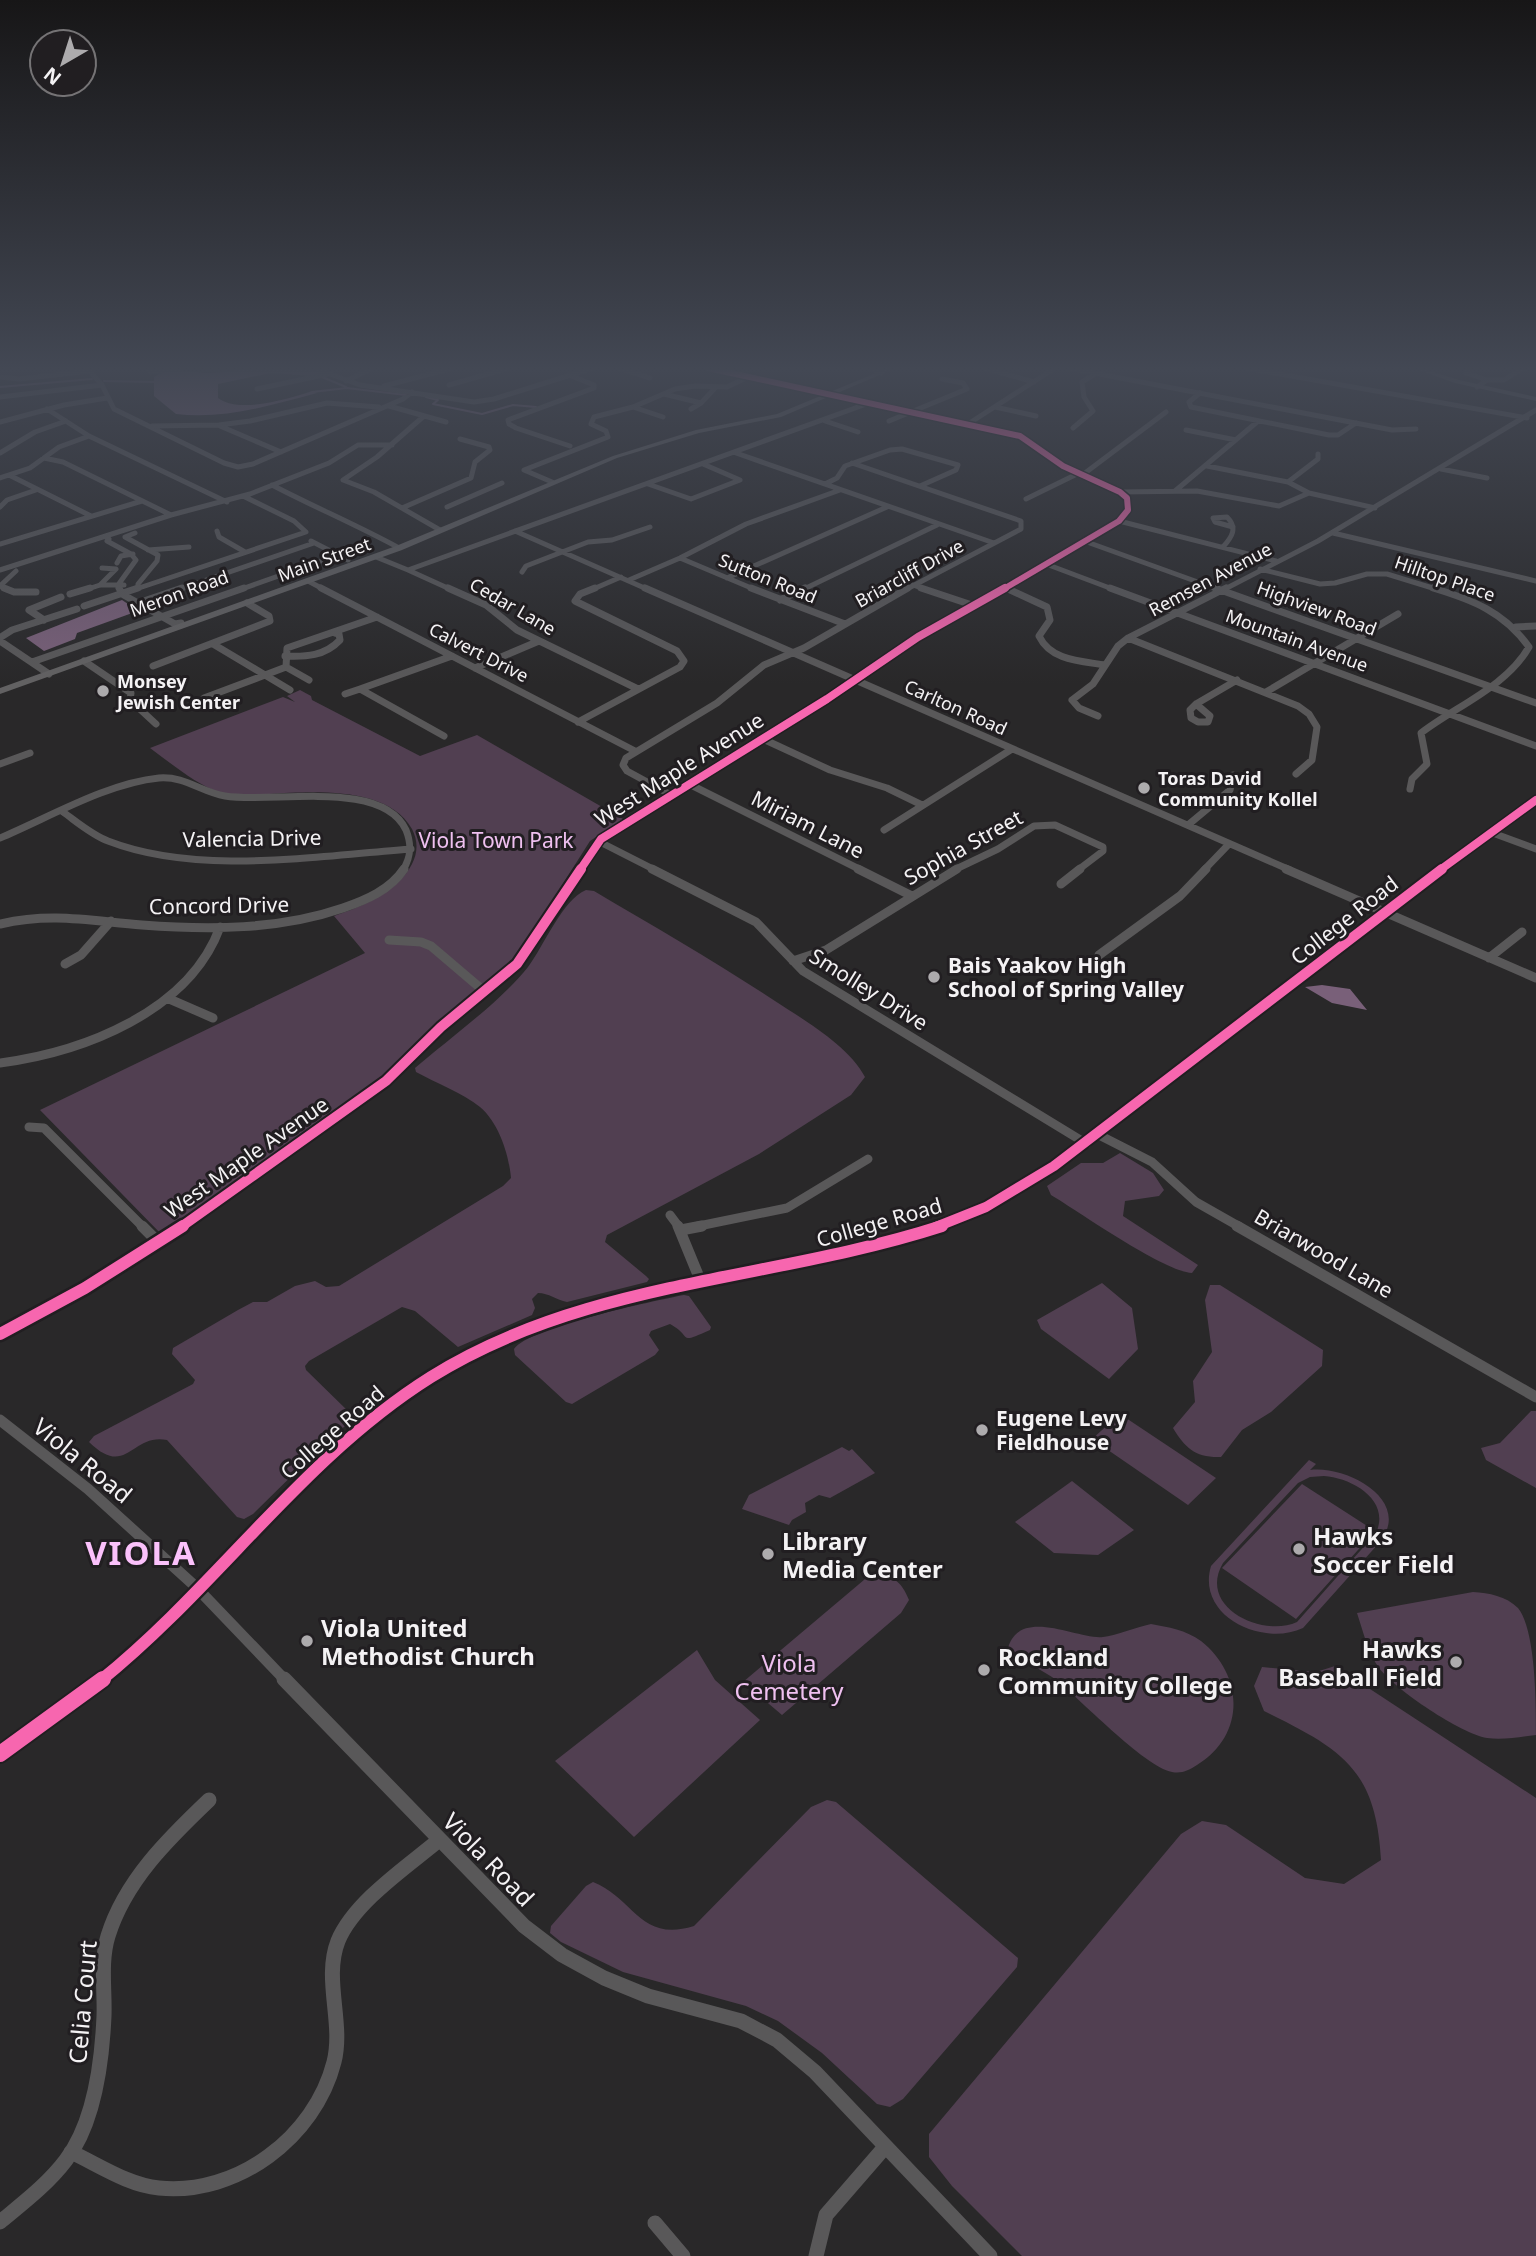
<svg xmlns="http://www.w3.org/2000/svg" width="1536" height="2256" viewBox="0 0 1536 2256" font-family="'Noto Sans',sans-serif">
<rect width="100%" height="100%" fill="#292829"/>
<path fill="#513f51" fill-rule="evenodd" d="M300,690L311,696L312,700L420,756L477,735L623,819L590,841L512,964L386,1081L163,1236L40,1110L365,953L334,916C363,906 398,892 412,864C418,852 418,841 412,829C387,785 311,792 269,794C254,795 236,798 221,793C195,784 172,764 150,748L283,697L295,702L287,696Z
M586,890L594,891C655,927 716,962 775,1001C804,1020 848,1045 865,1077L851,1095L759,1154L607,1235L605,1242L646,1276L649,1279L647,1282L567,1302C556,1300 549,1293 538,1293L532,1299L535,1308L532,1315L458,1347L415,1311L402,1307L309,1361L305,1366L306,1370L351,1414L353,1419L319,1449L253,1514L244,1519L237,1517L167,1440C131,1433 127,1479 89,1442L94,1436L193,1384L195,1380L172,1354L173,1348L238,1310L253,1302H267L295,1286L315,1281L326,1287L339,1286L503,1186L511,1178C509,1155 499,1123 480,1107C463,1093 436,1083 416,1072L415,1068C450,1038 500,1002 528,967C544,946 562,900 586,890Z
M1120,1153L1153,1173L1164,1190L1159,1196L1125,1201L1123,1216L1198,1265L1192,1273C1163,1271 1081,1213 1051,1195L1047,1186L1081,1163H1103Z
M1102,1283L1132,1308L1138,1349L1109,1379L1041,1329L1037,1320Z
M1210,1285H1220L1323,1350L1322,1366L1271,1412L1242,1430L1221,1457C1196,1458 1185,1448 1173,1428L1195,1402L1193,1381L1212,1352L1205,1300Z
M684,1295L689,1296L711,1327L710,1330C676,1345 694,1337 670,1324L651,1331L649,1335L659,1350L655,1355L572,1404L566,1402L515,1355L514,1349C530,1327 653,1301 684,1295Z
M1531,1411H1536V1488L1486,1460L1481,1448L1500,1443Z
M1120,1414L1216,1478L1188,1505L1092,1439Z
M842,1447L849,1451L852,1449L875,1473L830,1498L819,1495L805,1503L806,1512L792,1520L789,1525L742,1509L749,1495Z
M1309,1460L1316,1464L1310,1470C1347,1465 1414,1501 1379,1543L1303,1628C1263,1647 1196,1617 1211,1566ZM1324,1476C1352,1478 1391,1500 1376,1533L1297,1622C1262,1638 1197,1607 1223,1563L1298,1483L1310,1477Z
M1072,1481L1134,1530L1098,1555L1054,1553L1015,1522Z
M1302,1484L1375,1531L1296,1619L1222,1568Z
M871,1574C892,1575 901,1580 909,1600L901,1613L782,1715L743,1682Z
M1473,1592C1489,1593 1506,1596 1518,1608C1536,1630 1536,1705 1536,1735C1520,1737 1503,1740 1487,1738C1460,1733 1397,1691 1379,1668C1368,1653 1363,1631 1357,1613Z
M1151,1624C1168,1627 1186,1630 1201,1641C1244,1675 1246,1735 1197,1765C1189,1770 1182,1774 1172,1772C1144,1767 1079,1697 1052,1677C1037,1667 1020,1661 1008,1648C1020,1606 1078,1640 1103,1637C1115,1636 1136,1627 1151,1624Z
M697,1650L715,1680L760,1720L634,1837L555,1761Z
M1335,1666L1536,1798V2256H1022L952,2186L929,2157V2134L1181,1834L1202,1821L1226,1825L1305,1878L1344,1884L1381,1860C1376,1768 1341,1749 1264,1711L1254,1686L1262,1667L1316,1672Z
M827,1800L836,1802L1018,1958L1017,1967L903,2099L890,2107L877,2104L822,2053L778,2021L746,2006L623,1972L561,1942L550,1933L551,1926L586,1886L593,1882C634,1898 640,1943 694,1926L811,1807Z"/>
<path fill="#796079" d="M254,368H303L322,373L313,376L271,373L218,384V398C239,414 288,399 312,391L317,393C272,405 223,420 176,414L154,396V377C172,365 191,373 209,373C224,373 239,370 254,368Z
M122,600L137,610L135,612L77,633L75,639L44,651L26,638Z
M1322,985L1350,989L1367,1010L1332,1003L1305,987Z"/>
<g fill="none" stroke-linecap="round" stroke-linejoin="round">
<path stroke="#796079" stroke-width="2" d="M322,377L346,387
M104,381L155,382
M0,387L92,379
M312,392L347,388L406,395
M426,397L438,400L433,404L482,414L513,405L536,407"/>
<path stroke="#595859" stroke-width="5" d="M87,368L102,385L114,409L224,463L238,467L253,464L403,399L412,392
M147,368L151,372L181,368
M203,368H242
M314,368L360,385L474,402L494,399L593,368
M619,368L650,378
M708,368L1020,436L1063,466L1120,492L1127,498L1128,510L1119,521L1002,590
M870,368L881,373
M984,368L1034,382
M1068,368L1392,430L1416,429
M1246,368L1527,418
M1469,368L1466,373L1487,380
M569,375L594,385
M0,377L19,379L90,371
M346,381L373,368
M449,385L509,368
M384,386L453,368
M1477,387L1487,380H1504L1523,368
M257,389L328,374
M1200,393L1189,402L1191,407L1329,435H1338L1356,423
M664,394L701,403
M0,397L102,385
M389,406L446,422
M633,407L663,417
M995,407L1036,416
M47,409L89,436L227,502
M691,409L701,403L716,387
M424,416L377,457L343,480L374,492L440,530
M825,421L858,432
M889,421L967,389L963,383L942,379
M0,422L64,405L107,398
M968,424L1055,368
M152,426L219,425L250,421L327,403L379,407
M220,426L281,452
M1073,428L1093,411L1084,397L1082,382L1095,374
M1186,430L1236,440
M570,446L516,428L509,424L508,420L594,388V385
M0,453L35,432L66,421
M736,453L994,543
M44,458L63,462L171,515
M852,463L1021,521V529L905,590
M1207,466L1288,482L1309,493L1375,508
M1441,469L1487,478
M9,475L91,516
M1081,476L1166,412
M0,478L30,468L59,447L89,436
M552,482L524,470L608,437L606,431L591,424L594,417L633,407L675,389L695,386L727,387L748,377
M1288,482L1318,459V454
M648,484L691,499L740,480L703,464
M825,484L837,478L845,466L890,450L902,449L958,465L956,470L920,486
M272,485C314,507 357,525 399,548
M1175,491L1257,422
M1120,492L1197,491L1279,506L1309,493
M1026,499L1077,474
M0,507L7,500L36,490
M447,507L502,483
M402,508L471,478L475,462L490,450L489,447L460,439
M1119,521L1276,561
M217,531L219,537L245,552
M515,531L649,590
M135,533L125,537L158,555L157,561L138,584V588
M1333,533L1536,581
M106,537L109,539L107,541L131,554L136,560L118,585L120,590
M311,541L348,560
M1087,542L1220,590
M0,544L142,501
M1223,547C1232,537 1238,528 1227,517L1213,518L1215,522L1233,527
M148,550L189,547
M376,557L408,570L869,403
M680,558L756,590
M117,563L121,556L133,554
M1046,564L1115,590
M1260,569L1320,584L1335,583L1367,574H1387L1439,590
M0,570L171,515L250,494L329,463L358,445H392
M408,570L452,590
M522,572L526,566L588,542L612,540L650,527
M727,578L887,507
M629,580L680,558L746,524L840,490
M308,581L325,590
M100,585L116,569L102,568
M913,585L927,590
M0,586L8,590
M0,586L16,571
M1004,587L1010,590
M85,590L100,585H124
M133,590L306,532L294,521L243,496
M177,590L314,543
M239,590L338,555
M591,590L621,577
M802,590L937,525
M1223,590L1318,541L1536,410"/>
<path stroke="#595859" stroke-width="7" d="M4,588L14,592H36
M119,588L122,594L175,624L181,623
M321,588L635,751
M448,588L486,605L517,630L638,689
M645,588L1290,870
M751,588L845,624
M921,588L972,605
M1006,588L1047,607L1050,620L1039,636C1051,661 1081,661 1105,665
M1110,588L1536,746
M1215,588L1536,703
M70,594L90,588
M780,600L805,588
M138,603L182,588
M84,606L138,588
M44,620L29,610L61,597
M1516,627L1536,626
M1,637L12,630L77,609
M1128,638L1298,706L1309,714L1317,727L1312,760L1296,774
M0,641L49,674
M213,644L265,675L286,667
M285,656C306,657 325,656 340,640L339,634L335,633
M84,661L131,693L130,700L156,724
M32,662L244,588
M153,666L270,621L269,616L247,603
M475,668L539,641
M309,680L286,667L287,648L377,617
M1266,692L1398,614
M345,694L360,689
M204,698L265,675L290,690
M1196,704L1210,716L1208,722H1198L1191,718L1190,710Z
M1196,704L1237,680
M1098,716L1079,708L1072,700L1093,684L1118,646L1128,638L1226,588
M578,722L680,667L684,661L677,651L575,601L580,594L595,588
M444,736L360,689L452,656
M763,739L830,770L887,788L922,805
M0,764L30,753
M689,784L861,870
M1410,789L1412,779L1427,764L1421,733C1456,706 1506,687 1529,647C1504,612 1473,600 1433,588
M671,795L627,771L623,765L626,758L717,703L764,665L804,648L908,588
M63,812C77,822 92,835 108,841C198,876 317,856 411,849
M1188,825L1230,790L1233,775
M884,830L1012,749
M1490,832L1536,849
M0,838C48,818 107,783 159,778C185,776 201,792 225,796C271,804 382,778 406,830C412,845 411,857 403,870
M598,841L655,870
M580,870L601,839L827,699L918,637L1005,588
M954,870L998,849L1034,826L1055,825L1103,847V851L1078,870
M1204,870L1229,844
M1440,870L1536,800"/>
<path stroke="#595859" stroke-width="9" d="M652,869L756,922L803,971L1087,1144
M858,869L912,896
M1286,869L1536,978
M1061,884L1080,869
M0,924C52,912 91,921 142,925C209,930 279,930 343,908C366,900 390,890 404,869
M389,940L421,942L431,946L485,992
M1489,958L1522,932
M793,961L826,950L957,869
M65,964L81,955L111,921
M1095,964L1099,955L1180,896L1206,869
M167,998L213,1018
M0,1063C83,1052 189,1012 220,927
M29,1127L44,1128L143,1227
M1099,1135L1152,1162L1196,1202L1240,1227
M670,1215L679,1227
M181,1227L386,1081L441,1027L517,964L581,869
M694,1227L787,1208L868,1159
M936,1227L986,1207L1054,1166L1442,869"/>
<path stroke="#595859" stroke-width="11" d="M142,1226L159,1243
M678,1226L701,1282
M1237,1226L1536,1397
M681,1230L702,1226
M0,1334L85,1288L183,1226
M0,1420L88,1489L196,1587L286,1681
M100,1681C218,1586 302,1458 431,1377C586,1280 772,1281 942,1226"/>
<path stroke="#595859" stroke-width="15" d="M284,1679L524,1926L562,1955L604,1978L648,1996L741,2021L777,2040L815,2072L990,2256
M0,1754L103,1679
M71,2152C99,2165 128,2185 159,2188C237,2196 315,2137 334,2062C344,2023 323,1979 338,1941C354,1902 408,1866 439,1840
M0,2222C23,2203 48,2184 66,2160C95,2122 102,2062 104,2016C105,1990 100,1962 108,1936C125,1881 168,1839 209,1800
M655,2223L683,2256
M816,2256L826,2215L885,2147"/>
<path fill="#626162" fill-rule="evenodd" d="M888,368H896L781,417L699,433L617,458L402,550L0,694V688L396,546L613,456L696,430L777,414Z
M1413,368H1421L1459,380L1536,397V401L1455,383Z"/>
<defs>
<path id="cycleway-far4" d="M708,368L1020,436L1063,466L1120,492L1127,498L1128,510L1119,521L1002,590"/>
<path id="cycleway-far3" d="M580,870L601,839L827,699L918,637L1005,588
M1440,870L1536,800"/>
<path id="cycleway-far2" d="M181,1227L386,1081L441,1027L517,964L581,869
M936,1227L986,1207L1054,1166L1442,869"/>
<path id="cycleway-far1" d="M0,1334L85,1288L183,1226
M100,1681C218,1586 302,1458 431,1377C586,1280 772,1281 942,1226"/>
<path id="cycleway" d="M0,1754L103,1679"/>
</defs>
<use href="#cycleway-far4" stroke="#211e21" stroke-width="9"/>
<use href="#cycleway-far3" stroke="#211e21" stroke-width="11"/>
<use href="#cycleway-far2" stroke="#211e21" stroke-width="14"/>
<use href="#cycleway-far1" stroke="#211e21" stroke-width="17"/>
<use href="#cycleway" stroke="#211e21" stroke-width="20"/>
<use href="#cycleway-far4" stroke="#f766af" stroke-width="6"/>
<use href="#cycleway-far3" stroke="#f766af" stroke-width="8"/>
<use href="#cycleway-far2" stroke="#f766af" stroke-width="10"/>
<use href="#cycleway-far1" stroke="#f766af" stroke-width="12"/>
<use href="#cycleway" stroke="#f766af" stroke-width="16"/>
</g>
<linearGradient id="sky" x2="0" y2="1"><stop stop-color="#171617"/><stop offset="0.54" stop-color="#434854"/><stop offset="1" stop-color="#434854" stop-opacity="0"/></linearGradient>
<rect width="1536" height="684" fill="url(#sky)"/>
<g fill="#adabad" stroke="#211e21" stroke-width="2.5">
<circle cx="103" cy="691" r="7"/>
<circle cx="1144" cy="788" r="7"/>
<circle cx="934" cy="977" r="7"/>
<circle cx="982" cy="1430" r="7"/>
<circle cx="1299" cy="1549" r="7"/>
<circle cx="768" cy="1554" r="7"/>
<circle cx="307" cy="1641" r="7"/>
<circle cx="1456" cy="1662" r="7"/>
<circle cx="984" cy="1670" r="7"/>
</g>
<g text-anchor="middle" dominant-baseline="central" stroke-width="6" stroke-linejoin="round" paint-order="stroke">
<g font-size="18" fill="#f4f2f4" stroke="#211e21">
<text transform="translate(324 559) rotate(-20)">Main Street</text>
<text transform="translate(909 573) rotate(-29)">Briarcliff Drive</text>
<text transform="translate(768 578) rotate(22)">Sutton Road</text>
<text transform="translate(1445 578) rotate(19)">Hilltop Place</text>
<text transform="translate(1210 579) rotate(-28)">Remsen Avenue</text>
<text transform="translate(179 593) rotate(-20)">Meron Road</text>
<text transform="translate(513 606) rotate(30)">Cedar Lane</text>
<text transform="translate(1317 608) rotate(20)">Highview Road</text>
<text transform="translate(1297 640) rotate(20)">Mountain Avenue</text>
<text transform="translate(479 652) rotate(27)">Calvert Drive</text>
<text transform="translate(956 707) rotate(24)">Carlton Road</text>
</g>
<g font-size="18" font-weight="bold" fill="#f4f2f4" stroke="#211e21" text-anchor="start">
<text x="117" y="681">Monsey<tspan x="117" dy="21">Jewish Center</tspan></text>
<text x="1158" y="778">Toras David<tspan x="1158" dy="21">Community Kollel</tspan></text>
</g>
<g font-size="21" fill="#f4f2f4" stroke="#211e21">
<text transform="translate(679 769) rotate(-32)">West Maple Avenue</text>
<text transform="translate(808 824) rotate(27)">Miriam Lane</text>
<text transform="translate(252 838) rotate(-1)">Valencia Drive</text>
<text transform="translate(963 847) rotate(-29)">Sophia Street</text>
<text transform="translate(219 905) rotate(-1)">Concord Drive</text>
<text transform="translate(1344 920) rotate(-38)">College Road</text>
<text transform="translate(869 989) rotate(32)">Smolley Drive</text>
<text transform="translate(246 1157) rotate(-35)">West Maple Avenue</text>
<text transform="translate(879 1222) rotate(-16)">College Road</text>
<text transform="translate(1324 1253) rotate(30)">Briarwood Lane</text>
<text transform="translate(332 1432) rotate(-41)">College Road</text>
</g>
<g font-size="21" fill="#efc0f0" stroke="#211e21">
<text x="496" y="840">Viola Town Park</text>
</g>
<g font-size="21" font-weight="bold" fill="#f4f2f4" stroke="#211e21" text-anchor="start">
<text x="948" y="965">Bais Yaakov High<tspan x="948" dy="24">School of Spring Valley</tspan></text>
<text x="996" y="1418">Eugene Levy<tspan x="996" dy="24">Fieldhouse</tspan></text>
</g>
<g font-size="24" fill="#f4f2f4" stroke="#211e21">
<text transform="translate(83 1460) rotate(39)">Viola Road</text>
<text transform="translate(489 1859) rotate(46)">Viola Road</text>
<text transform="translate(82 2002) rotate(-85)">Celia Court</text>
</g>
<g font-size="24" font-weight="bold" fill="#f4f2f4" stroke="#211e21" text-anchor="start">
<text x="1313" y="1535">Hawks<tspan x="1313" dy="28">Soccer Field</tspan></text>
<text x="782" y="1540">Library<tspan x="782" dy="28">Media Center</tspan></text>
<text x="321" y="1627">Viola United<tspan x="321" dy="28">Methodist Church</tspan></text>
<text x="1442" y="1648" text-anchor="end">Hawks<tspan x="1442" dy="28">Baseball Field</tspan></text>
<text x="998" y="1656">Rockland<tspan x="998" dy="28">Community College</tspan></text>
</g>
<g font-size="24" fill="#efc0f0" stroke="#211e21">
<text x="789" y="1662">Viola<tspan x="789" dy="28">Cemetery</tspan></text>
</g>
<g font-size="33" font-weight="bold" letter-spacing="2" fill="#fbc1fb" stroke="#211e21">
<text x="141" y="1552">VIOLA</text>
</g>
</g>
<g transform="translate(63 63) rotate(219)"><circle r="33" fill="#211e21" stroke="#757375" stroke-width="2"/>
<path d="M0-5L12 26L0 18L-12 26Z" fill="#adabad"/>
<text y="-10" font-size="19" font-weight="bold" text-anchor="middle" fill="#f4f2f4">N</text>
</g>
</svg>
